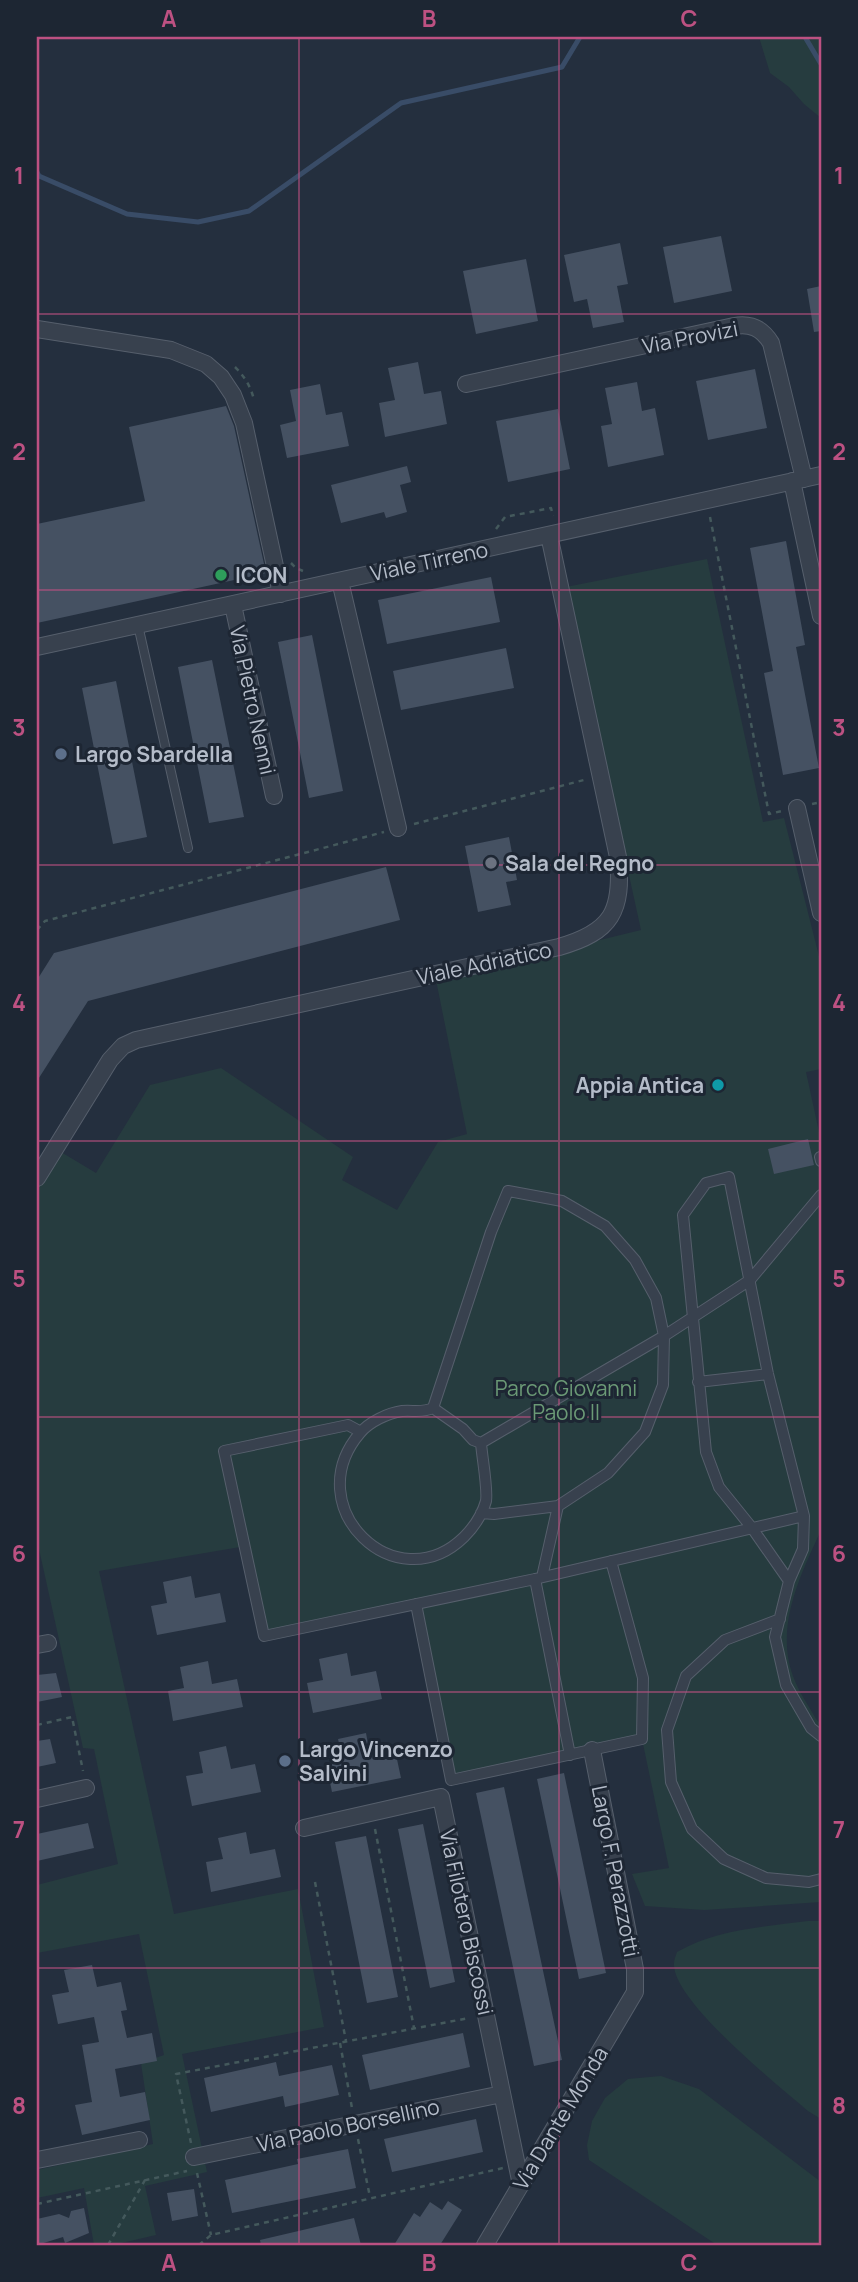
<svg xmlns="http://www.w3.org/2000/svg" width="858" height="2282" viewBox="0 0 858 2282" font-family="Manrope,sans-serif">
<rect width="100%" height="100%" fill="#242f3e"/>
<path fill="#263c3f" d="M759,37H821V118L804,104L789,87L770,73Z
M707,559L763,822L784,818L821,964V1069L806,1072L821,1141V1530C800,1576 773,1630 795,1681C800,1694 809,1706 816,1719L821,1724V1902L704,1910L645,1906L632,1874L669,1868L642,1739L451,1780L415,1604L264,1636L246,1546L99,1571L174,1914L298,1889L324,2027L182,2054L207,2172L145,2186L156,2235L113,2245H94L84,2188L37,2198V2170L153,2144L141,2063L164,2055L139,1934L37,1953V1885L118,1864L94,1749L83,1748L37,1540V1189L61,1152L96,1173L150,1085L221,1068L353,1157L342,1180L397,1210L438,1142L467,1134L436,980L641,930L566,587Z
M808,1921H821V2119L808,2111C779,2086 671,2000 674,1963C674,1959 676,1956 677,1952C717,1929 763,1927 808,1921Z
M661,2076L699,2089L821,2182V2245H717L589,2160L587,2145L592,2121L605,2098L628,2079Z"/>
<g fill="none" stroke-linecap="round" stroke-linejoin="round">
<path stroke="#394c67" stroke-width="5" d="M805,37L821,64
M37,172L39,176L127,214L198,222L249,211L401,103L562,67L580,37"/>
</g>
<path fill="#455162" d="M721,236L732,291L674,303L663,247Z
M620,243L628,284L617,286L624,322L593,328L587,299L574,302L564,255Z
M526,259L538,321L476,334L463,271Z
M821,286V331L814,332L807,289Z
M418,362L424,394L441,391L447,424L385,437L379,403L395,400L388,368Z
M755,369L767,428L708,440L696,381Z
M637,382L642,411L655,408L664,455L608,467L601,426L612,424L605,388Z
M320,384L326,415L342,412L349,446L287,458L280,425L296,421L290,390Z
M226,406L234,426L266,573L37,623V524L145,501L129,427Z
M558,409L570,469L508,482L496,421Z
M407,466L411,482L400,485L407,512L386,518L384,512L341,523L331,485Z
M786,541L805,645L796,647L819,768L783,775L764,673L773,671L750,548Z
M491,577L500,622L387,644L378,600Z
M312,635L343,791L309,798L278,642Z
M506,648L514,688L401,710L393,671Z
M212,660L244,817L209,823L178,667Z
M116,681L147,837L113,844L82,688Z
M509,837L517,880L506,882L511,905L478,912L465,846Z
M386,867L400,920L88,1001L37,1081V980L54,953Z
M808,1139L814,1165L774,1174L768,1149Z
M191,1576L195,1598L220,1593L226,1622L157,1635L151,1606L167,1603L163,1582Z
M347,1653L351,1676L376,1671L382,1699L313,1713L307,1683L323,1680L319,1659Z
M208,1661L212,1684L237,1679L243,1707L173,1721L168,1691L184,1688L180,1667Z
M56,1673L62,1697L37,1702V1675Z
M366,1733L370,1755L395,1750L401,1778L332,1792L326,1763L343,1760L338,1739Z
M50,1739L56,1763L37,1767V1741Z
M226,1746L231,1769L255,1764L261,1792L192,1806L186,1776L203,1773L199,1752Z
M564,1773L606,1973L579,1979L537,1779Z
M504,1787L562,2060L534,2066L476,1793Z
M88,1823L94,1848L37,1861V1834Z
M423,1824L455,1982L430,1988L398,1829Z
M246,1832L250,1854L275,1849L281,1877L211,1892L206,1862L223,1859L218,1838Z
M366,1836L398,1997L367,2003L335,1842Z
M92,1965L97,1987L121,1982L127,2010L121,2011L127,2038L152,2033L157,2061L115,2069L120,2097L145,2092L150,2120L82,2135L75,2105L92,2102L82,2045L99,2042L94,2017L58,2024L52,1995L69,1992L64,1970Z
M463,2033L470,2067L370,2090L362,2055Z
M276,2062L279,2076L332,2065L339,2095L285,2107L283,2096L211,2112L204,2078Z
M476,2119L483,2152L392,2172L384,2139Z
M348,2149L356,2188L232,2213L225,2180L298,2164L297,2159Z
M194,2189L198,2216L172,2221L167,2193Z
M448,2201L462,2210L440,2245H394L414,2213L420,2217L430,2202L442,2210Z
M84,2208L89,2233L65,2243L63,2237L37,2245V2219L59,2214L69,2218L71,2211Z
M354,2218L361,2245H261L260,2240Z"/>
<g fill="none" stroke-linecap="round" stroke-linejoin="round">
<defs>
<path id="service" d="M138,625L188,848"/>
<path id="pedestrian" d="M820,1157L821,1161
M698,1382L768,1374
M433,1408L491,1232L508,1191L562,1201L605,1226L635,1260L656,1298L664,1336L663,1385L645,1432L608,1473L558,1506L494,1514L481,1513
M433,1408L463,1429L473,1440L481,1443C482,1457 488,1489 486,1501C482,1515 474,1527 464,1537C396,1603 297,1507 360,1433C369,1422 388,1413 402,1411C413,1410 423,1413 433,1408Z
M361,1432L348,1425L224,1451L264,1636L535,1579L804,1516
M481,1443L664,1336L750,1280L821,1195
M542,1577L558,1506
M535,1579L570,1755
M789,1581L752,1528L719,1487L706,1452L683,1215L706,1183L729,1177L768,1374L804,1516L803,1549L789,1581L775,1637L786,1685L811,1728L821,1736
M416,1604L451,1780L642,1739L643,1678L611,1561
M780,1619L725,1640L686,1676L667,1730L671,1782L692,1829L724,1859L766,1878L809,1882L821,1879"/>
<path id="minor" d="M37,329L171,350L206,364L221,377L233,395L244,423L281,594
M466,384L734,326C750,323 762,328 771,343L804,479
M792,481L821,616
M340,581L398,828
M233,605L274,796
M37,647L821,475
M797,808L821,913
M37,1178L110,1060L123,1046L136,1040L559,947C612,932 623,911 618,857L549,535
M37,1645L48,1643
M37,1799L86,1788
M304,1828L441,1797L521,2185
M194,2157L502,2094
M37,2160L139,2140
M485,2245L635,1992V1969L592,1750"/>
</defs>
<use href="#service" stroke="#565f6c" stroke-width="10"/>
<use href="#pedestrian" stroke="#565f6c" stroke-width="12"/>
<use href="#minor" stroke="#565f6c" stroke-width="18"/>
<path stroke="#44595c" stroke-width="2.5" stroke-dasharray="5 5" stroke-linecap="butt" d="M235,367C245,377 251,387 254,400
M710,517L769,814L782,811
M496,529L505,517L551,508L553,516
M291,563L296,568L303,571
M812,804L821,802
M414,824L584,780
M37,930L45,921L384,832
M37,1725L72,1717L83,1771
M375,1829L414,2028
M315,1882L346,2041
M340,2043L352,2108
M358,2139L370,2197
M191,2143L176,2074L469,2018
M197,2173L211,2235
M37,2204L187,2171
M108,2245L145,2180
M199,2245L211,2235L503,2168"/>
<use href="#service" stroke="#38414e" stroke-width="8"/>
<use href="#pedestrian" stroke="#38414e" stroke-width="10"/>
<use href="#minor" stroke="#38414e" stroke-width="16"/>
</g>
<path fill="none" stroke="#bd5182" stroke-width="2" stroke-opacity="0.55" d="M299,37V2245M559,37V2245M37,314H821M37,590H821M37,865H821M37,1141H821M37,1417H821M37,1692H821M37,1968H821"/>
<circle fill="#2e9e5b" stroke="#1d2633" stroke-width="2.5" cx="221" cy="575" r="7"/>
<g fill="#5c6f8a" stroke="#1d2633" stroke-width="2.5">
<circle cx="61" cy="754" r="7"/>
<circle cx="285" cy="1761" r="7"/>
</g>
<circle fill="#6b7280" stroke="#1d2633" stroke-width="2.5" cx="491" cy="863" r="7"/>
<circle fill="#0f9aa8" stroke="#1d2633" stroke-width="2.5" cx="718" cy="1085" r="7"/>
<g text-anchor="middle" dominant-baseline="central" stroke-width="6" stroke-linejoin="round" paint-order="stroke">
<g font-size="21" fill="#b4bcc9" stroke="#1d2633">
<text transform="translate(690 337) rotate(-11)">Via Provizi</text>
<text transform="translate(429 561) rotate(-12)">Viale Tirreno</text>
<text transform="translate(253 700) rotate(78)">Via Pietro Nenni</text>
<text transform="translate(484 963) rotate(-12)">Viale Adriatico</text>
<text transform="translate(616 1871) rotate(79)">Largo F. Perazzotti</text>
<text transform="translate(467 1922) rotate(78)">Via Filotero Biscossi</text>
<text transform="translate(560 2118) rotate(-59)">Via Dante Monda</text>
<text transform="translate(348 2125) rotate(-12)">Via Paolo Borsellino</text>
</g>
<g font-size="21" font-weight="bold" fill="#b4bcc9" stroke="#1d2633" text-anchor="start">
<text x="235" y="575">ICON</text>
<text x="75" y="754">Largo Sbardella</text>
<text x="505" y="863">Sala del Regno</text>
<text x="704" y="1085" text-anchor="end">Appia Antica</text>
<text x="299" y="1749">Largo Vincenzo<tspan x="299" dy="24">Salvini</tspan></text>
</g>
<g font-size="21" fill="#6b9a76" stroke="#1d2633">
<text x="566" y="1388">Parco Giovanni<tspan x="566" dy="24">Paolo II</tspan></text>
</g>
</g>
<rect width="858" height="2282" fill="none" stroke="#1d2633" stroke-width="77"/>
<rect x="38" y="38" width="782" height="2206" fill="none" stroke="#bd5182" stroke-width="2.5"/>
<g font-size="23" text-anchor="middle" font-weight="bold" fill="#bd5182">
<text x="169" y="27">A</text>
<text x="429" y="27">B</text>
<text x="689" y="27">C</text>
<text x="19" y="184">1</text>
<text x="839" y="184">1</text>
<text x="19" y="460">2</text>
<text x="839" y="460">2</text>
<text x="19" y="736">3</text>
<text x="839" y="736">3</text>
<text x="19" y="1011">4</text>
<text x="839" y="1011">4</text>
<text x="19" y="1287">5</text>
<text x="839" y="1287">5</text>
<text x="19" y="1562">6</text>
<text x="839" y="1562">6</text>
<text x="19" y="1838">7</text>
<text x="839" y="1838">7</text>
<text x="19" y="2114">8</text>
<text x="839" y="2114">8</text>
<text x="169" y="2271">A</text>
<text x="429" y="2271">B</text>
<text x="689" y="2271">C</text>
</g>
</svg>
